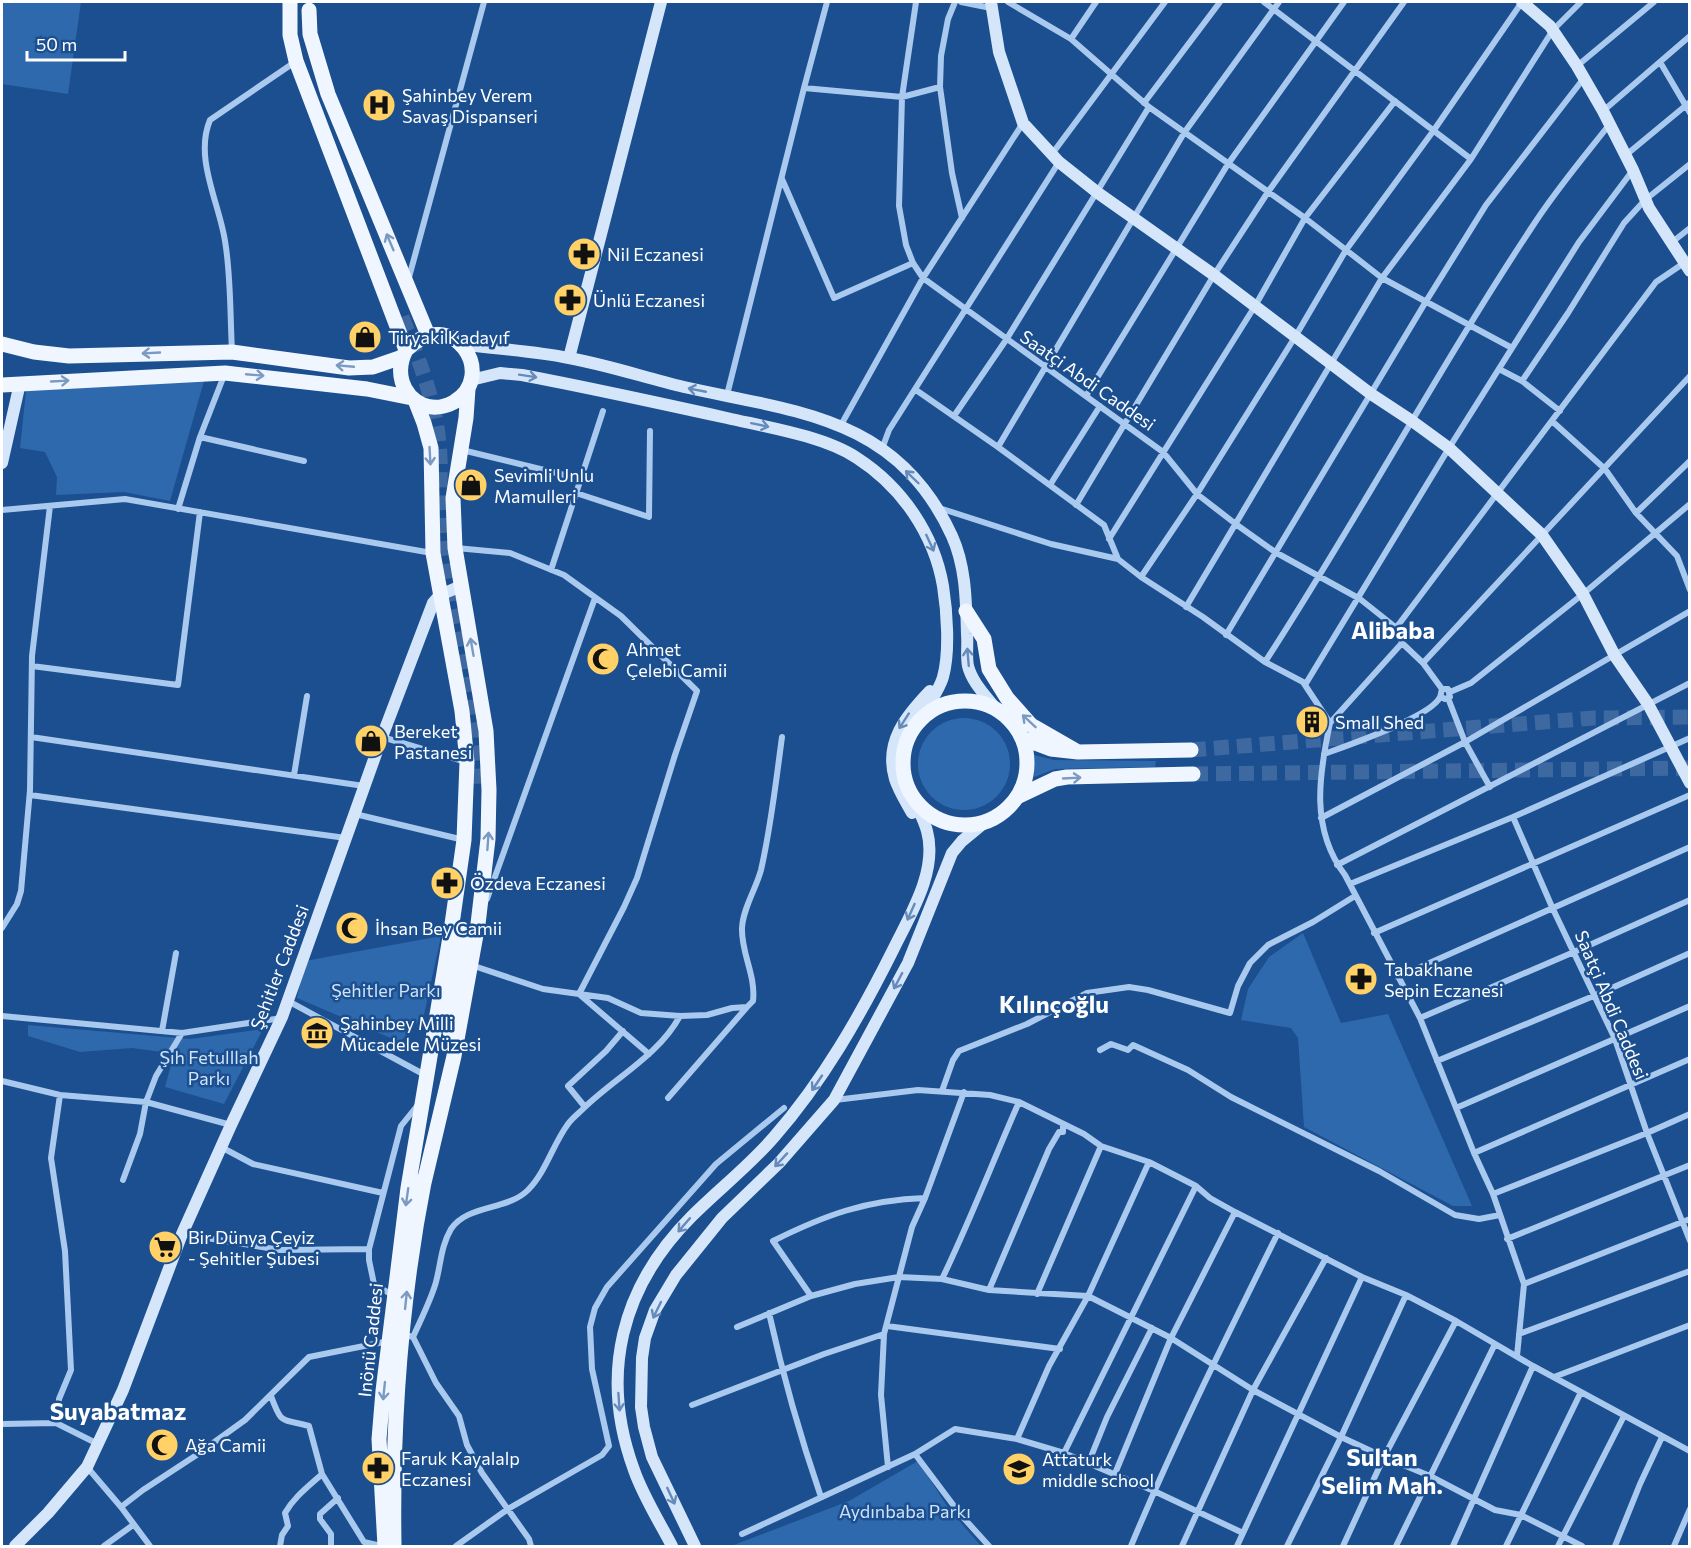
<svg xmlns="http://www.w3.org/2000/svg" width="1691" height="1548" viewBox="0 0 1691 1548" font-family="Commissioner,sans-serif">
<rect width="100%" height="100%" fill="#1b4f8f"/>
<path fill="#2e69ad" d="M2,2H81L68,94L2,84Z
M204,381L170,501L124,492L56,495L57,477L45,452L20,448L26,391Z
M918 764a46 46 0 1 1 92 0a46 46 0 1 1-92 0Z
M1034,755L1054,760L1156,761L1155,767L1055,769L1034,777Z
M1303,933L1341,1023L1388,1014L1472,1206H1453L1304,1127L1298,1038L1291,1028L1241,1020L1248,989L1269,957Z
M441,936L424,1015L400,1042L297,998L305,961Z
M28,1025L190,1039L263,1029L224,1104L165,1087L172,1061L162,1052L132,1048L80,1052L28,1036Z
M918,1461L949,1509L981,1546H731L849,1501Z"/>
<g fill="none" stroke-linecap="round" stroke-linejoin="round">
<path stroke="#3d69a0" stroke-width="15" stroke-dasharray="15 8" stroke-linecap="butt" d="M402,317C420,362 438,407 440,457C441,475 439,494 440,512C440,528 442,545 445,562C456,637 474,711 474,788
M1191,750L1594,718L1690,717
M1193,774L1690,768"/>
<path stroke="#a9c9ee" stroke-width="6" d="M916,2L902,97L899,206L906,245L913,263L923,278L1163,452L1197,494L1237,525L1275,552L1360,599L1399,630L1402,643L1423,663L1442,689
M955,2L948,19L941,56L940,87L952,173L962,218
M961,2L991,8
M1008,2L1071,39L1149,107L1305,218L1382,278L1512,348
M1264,2L1471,159
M1071,39L1096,2
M1660,62L1690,113
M1577,66L1654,2
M804,88L902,97L940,87
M1144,103L1220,2
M1603,111L1690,36
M1052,154L1165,2
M1626,155L1690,102
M782,179L834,298L913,263
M1671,243L1690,228
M408,281L484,2
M232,351C230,315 231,276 225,241C219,202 194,158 210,120L295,62
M1499,369L1522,381L1560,411
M1522,381L1568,313L1624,223L1645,200L1690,164
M916,390L998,447L1104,525L1118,559
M727,395L804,88L827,2
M1086,396L1228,164L1344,2
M954,416L1006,340L1149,107
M1553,422L1605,469L1636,513L1677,556L1690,590
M841,425L923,278L1023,123
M200,437L304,461
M998,447L1184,133L1279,2
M882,449L889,430L1059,162
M462,450L581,479
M1050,485L1100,406
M576,493L649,517L650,431
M1076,505L1214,275L1268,192L1404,2
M936,507L1051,544L1118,559L1141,577L1203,617L1265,662L1303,682L1330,723C1319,775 1310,829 1345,875L1420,1018L1474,1153L1493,1194L1524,1284L1517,1356
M178,509L200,437L225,373
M2,510L125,499L432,553
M1636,513L1690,461
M1109,539L1255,306L1305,218L1395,101
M456,548L510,553L564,575L621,616L697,691L675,755L637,878L624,907L579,994L649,1054
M551,570L603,411
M1141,577L1197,494L1295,337L1346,250L1434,130L1522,2
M1186,607L1382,278L1471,159L1553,30L1581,2
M1396,628L1656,282L1684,263
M1226,635L1425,303L1486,205L1584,78
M1265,662C1358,519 1438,369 1532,227C1555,191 1583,158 1609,125
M1423,663L1690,376
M32,666L178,685L200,512
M1305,685L1449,448L1579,242L1633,170
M1450,692L1471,683L1583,594L1690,504
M1448,698L1465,742L1490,787
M1330,723L1402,643
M31,737L364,786
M382,737L466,762
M1324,754C1346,746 1431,717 1440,697C1441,695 1441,692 1442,689H1448L1450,697L1445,699L1441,697
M294,775L307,696
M30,795L346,838
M355,814L464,840
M1513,817L1552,907L1615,1039L1647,1133L1690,1241
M1321,818L1465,742L1690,611
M1337,865L1690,683
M1350,884L1513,817L1690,738
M487,899L595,598
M2,928L17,904L21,891L30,790L32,656L50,506
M1374,933L1690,795
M471,965L543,989L608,998L641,1013L680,1016L707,1015L732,1008L747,1007L753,1001C756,975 741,953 742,928C743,908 756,889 761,870C771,827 776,781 782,737
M1398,977L1690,847
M288,1001L425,1075
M2,1016L182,1033L282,1018
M1420,1018L1574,952L1690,900
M162,1031L176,953
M1100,1050L1111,1044L1128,1050L1133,1045L1188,1070L1231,1097L1379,1171L1455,1215L1479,1219L1500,1215
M1437,1061L1596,995L1690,953
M2,1081L60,1095L146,1102L231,1125
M942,1091L953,1060L959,1051L1027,1024L1087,993L1129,987L1148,990L1230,1013L1238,986L1250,963L1268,945L1313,922L1355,896
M60,1095L51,1158L65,1251L71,1370L59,1399L56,1423L98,1444
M668,1098L747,1007
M835,1100L918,1090L990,1095L1019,1102L1084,1134L1101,1146L1149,1162L1196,1186L1210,1198L1235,1212L1362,1277L1406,1295L1456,1321L1533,1366L1690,1451
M585,1107L568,1086L606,1051L623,1031
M1456,1108L1690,1006
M221,1147L253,1164L383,1193
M1474,1153L1690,1059
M123,1180L140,1134L146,1102L156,1076L182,1033
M1493,1194L1647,1133L1690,1114
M182,1234L280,1250L369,1249
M1507,1239L1690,1165
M942,1279C970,1221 993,1161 1019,1102
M1524,1284L1690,1219
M989,1290L1049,1149L1059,1132H1063V1125
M1037,1294L1101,1146
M394,1296L374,1284L369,1260V1249L401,1126L417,1106
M811,1296L773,1241C825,1215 866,1200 925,1198
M769,1313C783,1376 800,1436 821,1497
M887,1326L1060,1349
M737,1327L811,1296L855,1284L899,1277L942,1279L989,1290L1088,1296L1171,1338L1253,1390L1341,1437L1384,1457L1430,1476L1495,1510L1521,1515L1582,1546
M1519,1334L1690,1271
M409,1336L413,1337L436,1383L459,1416L467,1445L482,1473L529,1539L531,1546
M413,1337C421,1319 431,1300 436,1282C441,1263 441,1246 451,1229C468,1204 507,1211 528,1190C546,1172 553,1144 568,1124C572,1118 579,1113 584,1108C616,1077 658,1056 680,1016
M1554,1377L1690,1325
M271,1396C282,1426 281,1418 309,1426L322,1474L364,1542L381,1546
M692,1405L824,1354L884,1334
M2,1424L56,1423
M1017,1439L1049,1366L1088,1296L1149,1162
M1064,1453L1196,1186
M915,1454L960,1514L989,1546
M1088,1464L1107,1417L1152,1328
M87,1467L121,1507L150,1546
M888,1467L881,1395L884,1334L912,1227L925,1198L964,1092
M1114,1476L1171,1338L1235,1212
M121,1507L143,1490L195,1456L245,1420L309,1357L389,1341
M742,1534L915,1454L955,1429L1017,1439L1064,1453L1154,1491L1243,1533
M104,1546L133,1525
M280,1546L282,1535L288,1526L285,1513C294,1497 309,1486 322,1474
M331,1546V1534L320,1519V1514L338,1498
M456,1546L508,1509L602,1455L609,1446L592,1369L590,1327L595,1308L607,1287L716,1164L784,1108
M1131,1546C1175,1440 1227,1336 1278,1233
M1182,1546L1253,1390L1326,1258
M1237,1546L1362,1277
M1287,1546L1341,1437L1406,1295
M1343,1546L1384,1457L1456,1321
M1396,1546L1495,1344
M1453,1546L1533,1366
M1506,1546L1581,1392
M1558,1546L1624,1416
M1615,1546L1640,1484L1662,1437
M1674,1546L1690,1509"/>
<path stroke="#d6e6fa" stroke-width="12" d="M991,2L999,52L1023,123L1059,162L1098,193L1214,275L1371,394L1412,421L1449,448L1542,535L1583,594L1615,656L1648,704L1690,783
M1522,2L1550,26L1577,66L1603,111L1633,170L1649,208L1690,271
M461,344C497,349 534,351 569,358C608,365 646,378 684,387C796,412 897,416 952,536C966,567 966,601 967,634C968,644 966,656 968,666C972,682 985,695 995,708
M569,358L661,2
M471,380L500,373L522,375C591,388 659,403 727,418C766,427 824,436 857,458C902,487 934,534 943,586C947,611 950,652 943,677C939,691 927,707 919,720
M2,463L20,383
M912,813C906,802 899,791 895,779C884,742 906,716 930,691
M15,1546L48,1513L87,1467L123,1390L182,1234L231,1125L282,1017L382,737L433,603L440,595L461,586
M672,1546C659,1521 643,1496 634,1470C599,1375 621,1287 692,1216C719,1189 749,1166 774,1137C823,1081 860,1016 893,950C910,915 938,871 927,831C924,819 917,808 913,797
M695,1546L652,1457L644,1427L641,1407L642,1358L645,1338L655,1310L676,1275L722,1218L779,1163L834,1100L908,963L952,853L962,841L985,822"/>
<path stroke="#f0f6ff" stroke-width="15" d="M290,2V35L296,61L406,350C395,371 401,395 423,405C433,409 445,407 454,402C499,375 452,303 406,350
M309,10L310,34L328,94L428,335
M2,344L34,352L69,356L232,352L349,368L373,367L402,357
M2,385L225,373L367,389L412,398
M966,611L984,639L989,669L1007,698L1031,725L1078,752
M903 763a62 62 0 1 1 124 0a62 62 0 1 1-124 0Z
M1022,738L1051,749L1078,752L1191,750
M1017,797L1055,779L1067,777L1193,774
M450,1032L461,931
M423,1187L454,1056L478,924L488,839L489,790L486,731L455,548L453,498L466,418L468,389
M394,1544C392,1421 401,1298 425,1177
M385,1546L379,1439L383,1391L408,1188L451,931L464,840L467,762L462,711L433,553L431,448L424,423L415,400"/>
</g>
<defs><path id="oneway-shaft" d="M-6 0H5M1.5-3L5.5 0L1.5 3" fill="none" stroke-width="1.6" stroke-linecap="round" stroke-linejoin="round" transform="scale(1.5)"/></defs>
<g stroke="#7b9ac1">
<use href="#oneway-shaft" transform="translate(390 242) rotate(-113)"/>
<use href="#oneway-shaft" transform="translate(151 353) rotate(177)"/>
<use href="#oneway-shaft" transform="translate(345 366) rotate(-175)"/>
<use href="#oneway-shaft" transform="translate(255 375) rotate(5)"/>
<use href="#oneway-shaft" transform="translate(60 381) rotate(-3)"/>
<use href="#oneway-shaft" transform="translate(430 456) rotate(87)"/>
<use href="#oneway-shaft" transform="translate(472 647) rotate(-100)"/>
<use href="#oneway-shaft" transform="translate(1029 721) rotate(-137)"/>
<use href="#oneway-shaft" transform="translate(1072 778) rotate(-3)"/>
<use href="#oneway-shaft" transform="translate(488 841) rotate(-86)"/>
<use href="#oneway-shaft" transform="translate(407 1197) rotate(98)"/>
<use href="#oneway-shaft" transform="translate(406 1300) rotate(-84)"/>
<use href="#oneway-shaft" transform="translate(384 1391) rotate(96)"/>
</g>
<g stroke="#668bba">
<use href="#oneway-shaft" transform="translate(528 376) rotate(9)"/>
<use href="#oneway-shaft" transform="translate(697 390) rotate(-169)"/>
<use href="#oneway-shaft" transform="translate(760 425) rotate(12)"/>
<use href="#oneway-shaft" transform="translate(912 477) rotate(-136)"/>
<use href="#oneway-shaft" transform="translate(930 543) rotate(65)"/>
<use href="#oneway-shaft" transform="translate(968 657) rotate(-95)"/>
<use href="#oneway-shaft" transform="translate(904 721) rotate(123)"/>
<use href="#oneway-shaft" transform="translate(911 912) rotate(114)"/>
<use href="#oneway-shaft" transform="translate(898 981) rotate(118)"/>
<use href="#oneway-shaft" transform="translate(817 1083) rotate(124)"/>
<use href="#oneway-shaft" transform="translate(781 1160) rotate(133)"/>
<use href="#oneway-shaft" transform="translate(684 1225) rotate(131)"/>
<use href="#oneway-shaft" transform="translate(657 1310) rotate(116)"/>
<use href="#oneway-shaft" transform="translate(619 1402) rotate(86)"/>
<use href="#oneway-shaft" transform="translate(671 1496) rotate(65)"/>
</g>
<defs>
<symbol id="hospital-disc" viewBox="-11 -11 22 22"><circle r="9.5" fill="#ffd166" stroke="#1b4f8f"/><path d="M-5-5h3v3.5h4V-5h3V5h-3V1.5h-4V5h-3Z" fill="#111"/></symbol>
<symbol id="pharmacy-disc" viewBox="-11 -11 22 22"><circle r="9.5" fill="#ffd166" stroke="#1b4f8f"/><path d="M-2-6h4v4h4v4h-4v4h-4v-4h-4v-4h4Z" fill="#111"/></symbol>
<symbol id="shop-disc" viewBox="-11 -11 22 22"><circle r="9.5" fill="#ffd166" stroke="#1b4f8f"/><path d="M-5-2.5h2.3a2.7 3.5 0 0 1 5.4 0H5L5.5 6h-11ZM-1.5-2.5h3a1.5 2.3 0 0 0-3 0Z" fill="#111"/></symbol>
<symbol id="mosque-disc" viewBox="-11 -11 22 22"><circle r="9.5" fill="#ffd166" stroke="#1b4f8f"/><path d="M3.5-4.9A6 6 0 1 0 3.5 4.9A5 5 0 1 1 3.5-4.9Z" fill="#111"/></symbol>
<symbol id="building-disc" viewBox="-11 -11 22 22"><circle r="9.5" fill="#ffd166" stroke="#1b4f8f"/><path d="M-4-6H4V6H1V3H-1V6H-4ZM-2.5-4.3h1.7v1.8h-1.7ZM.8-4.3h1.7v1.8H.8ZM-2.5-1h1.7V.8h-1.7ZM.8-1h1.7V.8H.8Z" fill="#111"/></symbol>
<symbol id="museum-disc" viewBox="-11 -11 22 22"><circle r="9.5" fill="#ffd166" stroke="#1b4f8f"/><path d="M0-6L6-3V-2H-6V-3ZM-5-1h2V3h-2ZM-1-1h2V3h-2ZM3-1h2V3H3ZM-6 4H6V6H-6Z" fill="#111"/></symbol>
<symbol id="supermarket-disc" viewBox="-11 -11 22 22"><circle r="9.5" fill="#ffd166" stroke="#1b4f8f"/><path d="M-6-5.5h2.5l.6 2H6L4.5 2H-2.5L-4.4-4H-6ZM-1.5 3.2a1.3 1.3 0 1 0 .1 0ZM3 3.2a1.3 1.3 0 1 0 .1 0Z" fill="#111"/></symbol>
<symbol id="school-disc" viewBox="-11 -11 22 22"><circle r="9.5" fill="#ffd166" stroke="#1b4f8f"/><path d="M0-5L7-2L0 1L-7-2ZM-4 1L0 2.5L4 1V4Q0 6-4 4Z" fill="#111"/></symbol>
</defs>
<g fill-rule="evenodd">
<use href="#hospital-disc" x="360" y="86" width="38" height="38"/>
<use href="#pharmacy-disc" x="565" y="235" width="38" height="38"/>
<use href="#pharmacy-disc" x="551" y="281" width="38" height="38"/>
<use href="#shop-disc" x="346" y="318" width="38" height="38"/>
<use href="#shop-disc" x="452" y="466" width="38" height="38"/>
<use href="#mosque-disc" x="584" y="640" width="38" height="38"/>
<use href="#building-disc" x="1293" y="703" width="38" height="38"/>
<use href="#shop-disc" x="352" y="722" width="38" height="38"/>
<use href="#pharmacy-disc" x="428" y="864" width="38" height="38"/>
<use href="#mosque-disc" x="333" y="909" width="38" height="38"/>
<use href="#pharmacy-disc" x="1342" y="960" width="38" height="38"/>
<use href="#museum-disc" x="298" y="1014" width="38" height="38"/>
<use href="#supermarket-disc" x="146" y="1228" width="38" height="38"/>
<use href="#mosque-disc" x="143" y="1426" width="38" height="38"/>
<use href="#pharmacy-disc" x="359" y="1449" width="38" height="38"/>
<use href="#school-disc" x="1000" y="1450" width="38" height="38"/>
</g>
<g text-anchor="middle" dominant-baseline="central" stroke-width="5" stroke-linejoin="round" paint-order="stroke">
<g font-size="18" fill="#fff" stroke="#1b4f8f" text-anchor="start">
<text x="402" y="95">Şahinbey Verem<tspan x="402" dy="21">Savaş Dispanseri</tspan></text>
<text x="607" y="254">Nil Eczanesi</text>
<text x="593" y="300">Ünlü Eczanesi</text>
<text x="388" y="337">Tiryaki Kadayıf</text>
<text x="494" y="475">Sevimli Unlu<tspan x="494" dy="21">Mamulleri</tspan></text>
<text x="626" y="649">Ahmet<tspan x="626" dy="21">Çelebi Camii</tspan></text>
<text x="1335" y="722">Small Shed</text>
<text x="394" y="731">Bereket<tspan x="394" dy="21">Pastanesi</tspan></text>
<text x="470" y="883">Özdeva Eczanesi</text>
<text x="375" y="928">İhsan Bey Camii</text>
<text x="1384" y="969">Tabakhane<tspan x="1384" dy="21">Sepin Eczanesi</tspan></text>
<text x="340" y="1023">Şahinbey Milli<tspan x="340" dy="21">Mücadele Müzesi</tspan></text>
<text x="188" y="1237">Bir Dünya Çeyiz<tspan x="188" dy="21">- Şehitler Şubesi</tspan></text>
<text x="185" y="1445">Ağa Camii</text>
<text x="401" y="1458">Faruk Kayalalp<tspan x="401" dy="21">Eczanesi</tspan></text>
<text x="1042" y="1459">Attaturk<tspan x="1042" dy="21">middle school</tspan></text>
</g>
<g font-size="18" fill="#fff" stroke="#1b4f8f">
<text transform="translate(1088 380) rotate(35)">Saatçi Abdi Caddesi</text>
<text transform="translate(279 967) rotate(-69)">Şehitler Caddesi</text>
<text transform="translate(1612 1005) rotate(67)">Saatçi Abdi Caddesi</text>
<text transform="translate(370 1340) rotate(-84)">Inönü Caddesi</text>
</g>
<g font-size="18" fill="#cfe3fa" stroke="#1b4f8f">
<text x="386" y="990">Şehitler Parkı</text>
<text x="209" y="1057">Şıh Fetulllah<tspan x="209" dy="21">Parkı</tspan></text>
<text x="905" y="1511">Aydınbaba Parkı</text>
</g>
<g font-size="24" font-weight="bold" fill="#fff" stroke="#1b4f8f">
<text x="1393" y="629">Alibaba</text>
<text x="1054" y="1003">Kılınçoğlu</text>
<text x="118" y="1410">Suyabatmaz</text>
<text x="1382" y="1456">Sultan<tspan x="1382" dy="28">Selim Mah.</tspan></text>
</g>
</g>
<rect width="1691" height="1548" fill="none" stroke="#ffffff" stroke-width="6"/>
<path d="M27 51v9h98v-9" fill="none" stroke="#ffffff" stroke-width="3"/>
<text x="36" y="51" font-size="18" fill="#ffffff" stroke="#1b4f8f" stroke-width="4.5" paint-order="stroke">50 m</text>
</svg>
